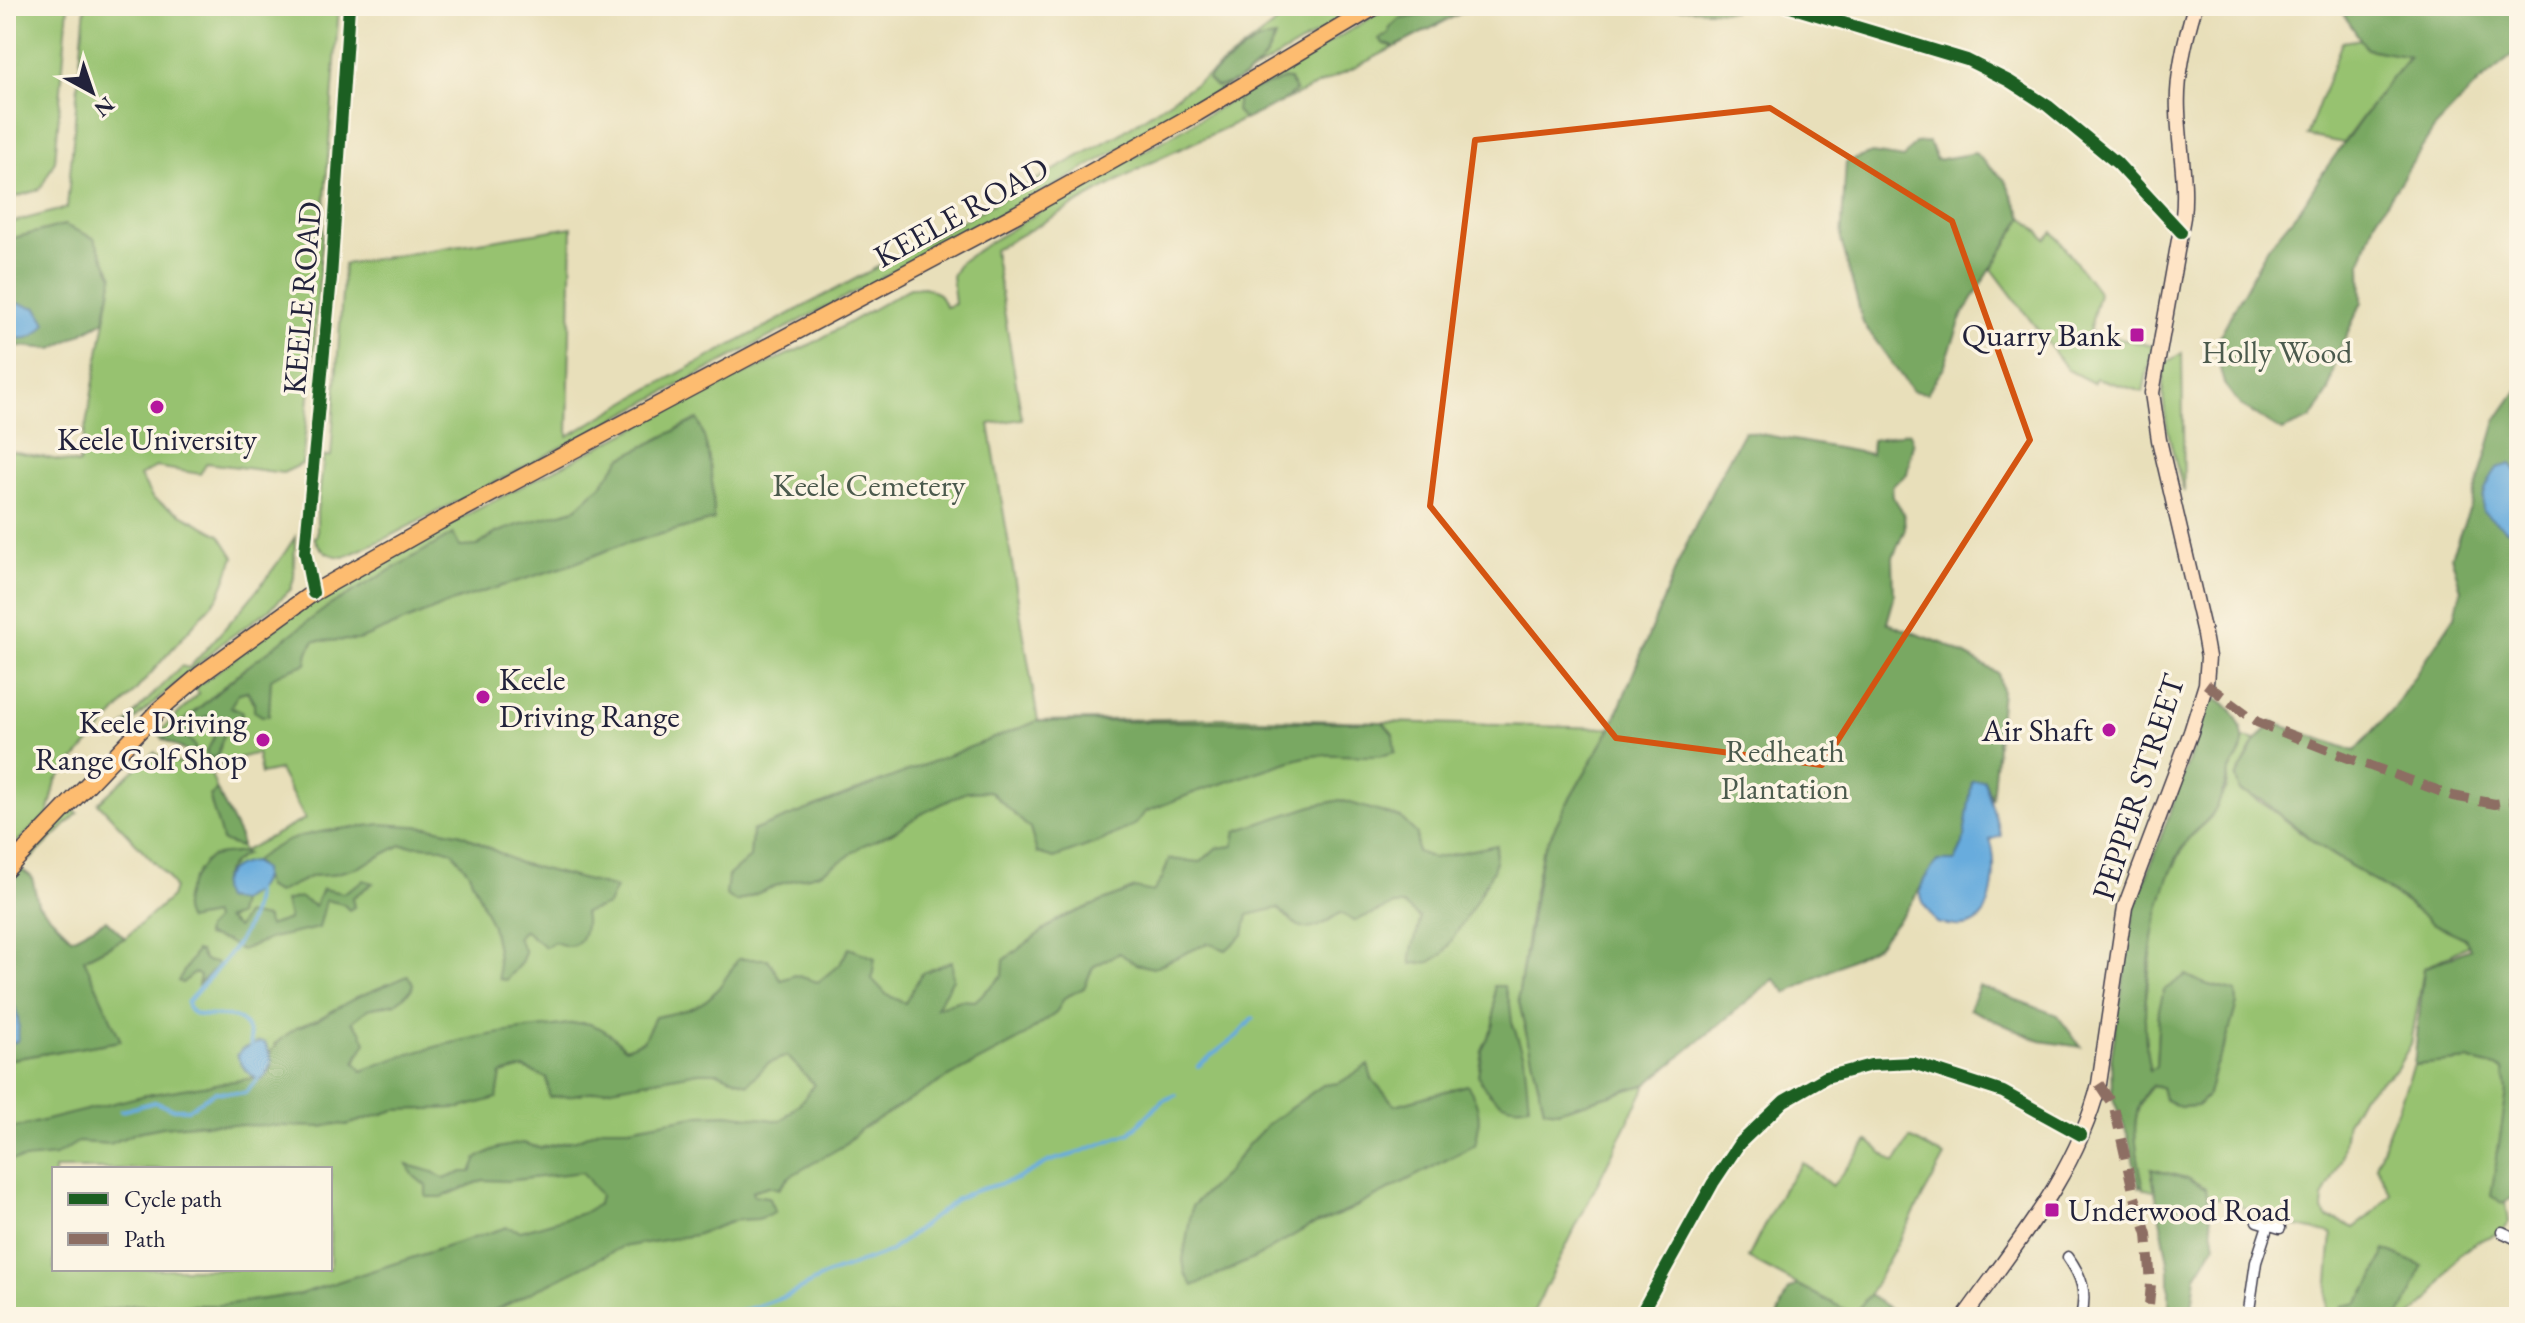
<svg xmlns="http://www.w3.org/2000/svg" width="2525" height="1323" viewBox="0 0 2525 1323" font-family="'EB Garamond',serif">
<rect width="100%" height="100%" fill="#fcf5e5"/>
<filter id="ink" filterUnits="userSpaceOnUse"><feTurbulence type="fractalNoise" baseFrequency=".0125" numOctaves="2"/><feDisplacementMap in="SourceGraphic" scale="16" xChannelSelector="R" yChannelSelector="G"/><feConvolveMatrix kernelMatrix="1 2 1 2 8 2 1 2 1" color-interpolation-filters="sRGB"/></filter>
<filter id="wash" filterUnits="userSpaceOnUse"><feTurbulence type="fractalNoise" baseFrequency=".006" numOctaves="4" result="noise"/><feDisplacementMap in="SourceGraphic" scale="32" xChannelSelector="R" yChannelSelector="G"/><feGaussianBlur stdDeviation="1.8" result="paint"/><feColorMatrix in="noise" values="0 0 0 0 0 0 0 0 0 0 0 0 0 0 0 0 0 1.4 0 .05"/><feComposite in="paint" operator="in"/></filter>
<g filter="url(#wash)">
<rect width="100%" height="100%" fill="#e8dfba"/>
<path fill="#97c26f" stroke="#5c7255" stroke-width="2" fill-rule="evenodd" d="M6,6H68L55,161L42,186L38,190L6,200Z
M85,6H339L314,350L302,464L283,473L207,463L200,474L156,467L140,476L153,499L220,535L234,557L219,596L56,781L48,815L6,852V450L79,464L113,276L64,225L6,240V224L67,208Z
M1299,6H1365L1060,183L511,474L380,541L344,557C329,556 320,552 314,537L317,535V511L324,457L331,456L344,264L572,227L568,436L649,389L887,262L1118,135L1211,73Z
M1391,6H1474L1354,68L1152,162L994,250L1022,419L989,424L1038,721L1224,718L1611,728L1565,807L1542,853L1533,895L1518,998L1544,1109L1558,1111L1647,1084L1531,1317H6V1060L120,1041L84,959L125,938L171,897L174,888L168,877L98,803L154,752L161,757L211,774L217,790L210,796C212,812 220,825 222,841L241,847L244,851L305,819L279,770L261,774L257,753L221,763L186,751L194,752L195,746L185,734L193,724L207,715L214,730L220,749L222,736L230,727L234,709L229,707L239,693L247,691L262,716L246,667L163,739L159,733L199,693L195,688L305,606L449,524L715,387L811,344L910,288L925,287L939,294L946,307L955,304L952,276L960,262L992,241L1070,192L1161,142ZM54,1169H330V1269H54Z
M1621,6H1733V11Z
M2361,39L2368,49L2410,56L2389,81L2343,143L2307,136L2342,42Z
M2023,217L2046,239L2053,232L2099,293L2089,332L2153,346L2143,392L2096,378L2093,383L2068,370L1992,269Z
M2182,353L2184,492C2172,449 2159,410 2164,364Z
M295,537L294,577L291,589L270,609L222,643L116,736L139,709L181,666L189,668C227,626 265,585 295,537Z
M2244,738L2256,741L2236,778L2240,791C2271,805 2293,828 2321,847C2355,870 2391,890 2423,916C2436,927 2460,930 2469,945L2424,968L2411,1044L2396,1070L2362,1095L2347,1122L2342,1158L2323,1198L2322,1210L2328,1218L2338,1220L2354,1228L2370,1216L2391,1194L2376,1165L2414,1065L2470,1060L2504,1069L2507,1090L2504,1120L2501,1203L2506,1201L2509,1222L2502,1232L2476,1242L2458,1256L2429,1300L2410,1317H2325L2332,1234L2288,1225L2222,1199L2207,1197L2206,1188L2186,1178L2151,1169L2155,1190L2144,1189L2143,1186C2137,1149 2125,1116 2152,1085L2161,1087L2164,1099L2180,1107L2197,1106L2208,1095L2215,1067L2226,1042L2237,1003L2236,992L2202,983L2186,975L2159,1009L2156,1066L2150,1072L2146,1053L2144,1016L2155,922L2167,881L2187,840L2211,817L2226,788L2229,773L2241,752Z
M72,808L78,813L30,860L28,858Z
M1910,1138L1945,1157L1869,1295L1854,1315L1748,1258L1782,1190L1803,1163L1832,1186L1868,1141L1895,1163Z"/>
<path fill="#79a862" stroke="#4e654e" stroke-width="2" d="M1440,6H1474L1395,47L1384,44L1379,39L1389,34L1390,27L1400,19L1428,14Z
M2348,6H2519V50L2478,83L2434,129L2375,221L2361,262L2362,302L2336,357L2329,391L2311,419L2282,431L2241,406L2224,384L2217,357L2219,337L2268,247L2303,205L2324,171L2389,81L2410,57L2367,49L2344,15Z
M1275,37C1267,63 1244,84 1216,87L1208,79C1212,71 1216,71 1223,66C1241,53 1251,40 1275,37Z
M1285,79L1290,80L1296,91L1280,103L1244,120L1236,111L1238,96C1254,87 1268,86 1285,79Z
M1929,142L1936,160L1975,153L2005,180L2023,217L1962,316L1944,367L1927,393L1912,391L1863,323L1841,240L1846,162L1872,153L1903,158L1915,143Z
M64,225L94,238L113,276L104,321L53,349L6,345V240Z
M2519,388V482L2517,470L2505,529L2519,537V1195L2502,1203L2491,1196L2507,1091L2504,1069L2470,1060L2414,1065L2424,968L2470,949L2465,938L2431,923L2398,896L2320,846L2262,800L2240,791L2236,778L2256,741L2272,722L2355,751L2392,710L2455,616L2461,590L2451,556L2472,503L2496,421Z
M698,419C711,452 713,484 714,520L621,545L570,565L457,600L359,640L314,641L308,652L306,664L285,671L271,679L269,716H262L254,711V700L247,691L239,693L230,707L242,711L241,723C219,730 224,739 217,757H209L206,752C217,735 217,734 207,716L193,724L185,734L195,746V752L186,751L163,739L247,667L330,605L453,534L460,547L477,546L496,533L515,526L575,509L602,484L621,458Z
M1744,431L1871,454L1872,440L1910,432L1913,443L1907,474L1892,486L1893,496L1904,514L1905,529L1893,557L1894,598L1887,623L1947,645L1998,673L2002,690L1992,800L1984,780L1967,821L1963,844L1955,861H1937L1910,905L1877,946L1787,993L1774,979L1647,1084L1557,1111L1544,1109L1518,998L1542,853L1565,807L1611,728L1680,558L1719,477Z
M2215,698C2230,703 2244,726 2243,742C2242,755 2232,763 2228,775C2224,790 2219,807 2208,819C2202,826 2192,832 2187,840C2153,889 2136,1014 2150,1071L2156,1066L2159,1009L2164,990L2186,975L2202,983L2236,992L2237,1003L2226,1042L2215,1067L2208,1095L2197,1106L2180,1107L2164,1099L2161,1087L2152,1085C2125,1114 2137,1150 2143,1186L2139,1187L2128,1136L2112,1096L2111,1059L2134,911L2203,721L2210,703Z
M1038,721L1383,722L1393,734L1395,752C1376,759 1358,755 1337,755C1320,754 1306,756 1291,761L1196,792L1145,812L1136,824L1101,841L1054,858L1037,853L1030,829L990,791L966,792L921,814L892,833L861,846L846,858L820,873L783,883L736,902L726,895L728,876L750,857L752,831Z
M217,790L240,837L241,847L222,841C220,825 212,812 210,796Z
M1340,800L1401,818L1417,834V852L1433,858L1497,845L1494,868L1474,905L1443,954L1430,962L1411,964C1409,948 1419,935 1420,918L1403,905H1394L1354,921L1340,913C1311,933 1304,936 1278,908L1248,915L1244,934L1226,950L1208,943L1153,968L1136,964L1119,953L1093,967L1084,988L1064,998L1056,1013L1017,1041L945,1079L860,1130L843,1146L789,1177L779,1189L769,1186L752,1191L753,1195L768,1197L775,1212L758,1219L737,1220L695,1235L622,1247L500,1308L479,1317H70L132,1305H221L300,1294L507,1227L521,1231L583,1213L598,1204L600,1195L582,1172L507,1181L483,1180L442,1197H426V1186L414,1176L407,1165L433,1172L444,1179L463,1172H471L477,1158L497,1148L523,1143L540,1148L576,1140L603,1128H629L700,1115L728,1114L781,1121L803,1100L814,1084L787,1056L767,1064L748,1084L717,1072H699L568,1096L549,1097L547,1078L524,1068L501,1074L497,1098L461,1108L395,1110L347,1125L335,1124L322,1127L195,1124L163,1127L138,1132L110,1144L78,1142L55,1156L6,1161V1130L146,1095L253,1078L261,1079C270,1073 274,1064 270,1053L276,1043L296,1028L318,1019L357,997L408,976L413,983L412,989L396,1003L368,1009L352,1022L361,1031L366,1042L355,1062L362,1071C423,1046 488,1033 554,1026C564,1025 580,1021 590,1024C603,1028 616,1038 625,1048L643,1041L655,1017C707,1007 710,1003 738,959H768L781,980L795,975L818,982L840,964L849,948L875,958L872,979L887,995L905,1003L922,973L952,961L953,979L936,1008L960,1000L975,1001L1003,975L1004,960L1059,919L1135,888L1153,892L1162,879L1169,859L1201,862L1216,848L1233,846L1236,831L1312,806Z
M381,824L429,827L462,834L519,863L616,888L608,905L584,913C587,925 584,946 568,946C563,946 559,943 554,942L545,947L524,930L517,937L525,952L521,963L506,980L499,979L497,950L492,926L469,873L452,851L438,847L401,845L359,867L330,875L312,876L277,893L267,888L259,865L253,862C292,829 332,831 381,824Z
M240,852L246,854C229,862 216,881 224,899L240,901L237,916L226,919L237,928L245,914L267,918L268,926L289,919L285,901L299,897L315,906L322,889L343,893L364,880L373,883L352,898L354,907L349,910L343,904L326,900L319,928L272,938L241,950L226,941L205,936L206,929L214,921L213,915L188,920C175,903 196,870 209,858C216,852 232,855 240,852Z
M20,868L32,877L38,904L72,938L106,920L125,938L84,959L121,1041L6,1060V1046L17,1041L6,991V882Z
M196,951L200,952L203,959L209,962H216L218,966L198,985L200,976L195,973L182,983L178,981Z
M1494,986H1504L1510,1004L1512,1022L1524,1056L1529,1105C1506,1111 1486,1097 1478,1075L1482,1050L1494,1024Z
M1979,986L2057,1015L2081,1047L2040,1041L1969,1009Z
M1368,1065L1372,1079L1395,1105L1467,1085C1481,1104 1481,1123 1475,1145L1348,1211L1308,1227L1255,1258L1193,1286L1185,1273L1183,1260L1192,1206L1227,1172L1247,1146L1268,1124L1323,1085L1339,1083Z
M2151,1169L2186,1178L2206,1188L2215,1245L2196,1276L2191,1317H2169V1267Z
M2385,1250L2422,1266L2411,1294L2399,1317H2341L2342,1306L2358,1303L2373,1280Z
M1797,1285L1854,1314L1869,1295L1904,1317H1777L1788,1290Z"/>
<path fill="#67acdd" stroke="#44678c" stroke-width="2" d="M16,303L37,308L46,323C36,339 24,341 6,336V306Z
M2511,464C2525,477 2519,518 2519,537L2505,529L2483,512C2481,494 2487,483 2497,468Z
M1984,780L2001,836L1990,840C1998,858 1995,913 1974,923C1963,929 1949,925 1937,923C1916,895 1914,889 1938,861H1955L1963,844L1972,781Z
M253,862L263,870C265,886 252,894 240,901L224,899C214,878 232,864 253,862Z
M6,992C18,1007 21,1022 17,1041L6,1046Z
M259,1042L265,1043L272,1060L266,1075L261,1080C248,1076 242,1067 237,1055L242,1049Z"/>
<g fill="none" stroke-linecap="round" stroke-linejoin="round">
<path stroke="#67acdd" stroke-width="4" d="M251,1045C248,993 193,1033 187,1003C215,969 255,937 255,890
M1198,1066L1237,1036L1253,1018
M121,1111L155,1102L173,1109H188L215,1092L245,1093L258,1079
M725,1317L787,1296L826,1275L889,1252L957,1199L971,1192L1017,1179L1050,1161L1072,1155L1130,1133L1162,1101L1176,1095"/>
</g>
</g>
<g filter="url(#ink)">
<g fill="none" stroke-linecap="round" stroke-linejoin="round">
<defs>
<path id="minor" d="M1787,6L1967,60L2009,81L2048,106L2117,163L2181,232
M2257,1221L2280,1228
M2502,1232L2519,1240
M2068,1257C2082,1277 2087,1292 2081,1317
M1639,1317L1713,1183L1739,1144L1784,1101L1826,1077L1871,1065L1913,1063L2003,1092L2081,1135
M2248,1317L2256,1262L2268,1225
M2518,1317L2519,1316"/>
<path id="tertiary" d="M313,593L305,552L331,278L349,6"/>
<path id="secondary" d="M1964,1317C2016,1244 2077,1173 2099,1084L2125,907L2191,732L2206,684L2208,657L2203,629L2159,440L2152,393L2183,217C2187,180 2179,147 2178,111C2176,76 2185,39 2195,6"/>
<path id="primary" d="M6,870L159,710L200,675L313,593L440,521L1017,214L1197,113L1376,6"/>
</defs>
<use href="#minor" stroke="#403e4e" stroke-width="13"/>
<use href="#tertiary" stroke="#403e4e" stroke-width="15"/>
<use href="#secondary" stroke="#403e4e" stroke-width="17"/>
<use href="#primary" stroke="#403e4e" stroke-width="19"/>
<use href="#minor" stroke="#fff" stroke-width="10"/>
<use href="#tertiary" stroke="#fff" stroke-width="12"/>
<use href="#secondary" stroke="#fee4c6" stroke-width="14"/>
<use href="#primary" stroke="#fdbc70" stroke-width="16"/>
<path stroke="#8d6e63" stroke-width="10" stroke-dasharray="20 10" stroke-linecap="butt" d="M2206,684L2257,722L2346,757L2453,796L2495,804L2519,800
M2099,1084L2114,1107L2133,1191L2147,1234L2151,1284L2148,1317"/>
<defs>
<path id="cycleway" d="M1787,6L1967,60L2009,81L2048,106L2117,163L2181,232
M313,593L305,552L331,278L349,6
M1639,1317L1713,1183L1739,1144L1784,1101L1826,1077L1871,1065L1913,1063L2003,1092L2081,1135"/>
</defs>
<use href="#cycleway" stroke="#fcf5e5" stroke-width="17"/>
<use href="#cycleway" stroke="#1b5e20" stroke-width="12"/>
</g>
</g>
<path fill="none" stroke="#d45411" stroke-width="6" stroke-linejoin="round" d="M1770,108L1952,221L2030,440L1822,765L1616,738L1430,506L1475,140Z"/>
<g fill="#b5179e" stroke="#fcf5e5" stroke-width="3">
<rect x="2129" y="327" width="16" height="16" rx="4"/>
<circle cx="157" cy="407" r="8"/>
<circle cx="483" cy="697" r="8"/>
<circle cx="2109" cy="730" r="8"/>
<circle cx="263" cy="740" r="8"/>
<rect x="2044" y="1202" width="16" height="16" rx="4"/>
</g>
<g text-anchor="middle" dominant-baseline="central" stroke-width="7" stroke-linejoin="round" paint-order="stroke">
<g font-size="32" fill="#22223b" stroke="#fcf5e5">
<text transform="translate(961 212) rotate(-29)">KEELE ROAD</text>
<text transform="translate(302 298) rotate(-85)">KEELE ROAD</text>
<text transform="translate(2138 787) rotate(-72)">PEPPER STREET</text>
</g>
<g font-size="32" fill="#22223b" stroke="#fcf5e5" text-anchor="end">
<text x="2121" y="335">Quarry Bank</text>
<text x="157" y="439" text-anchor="middle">Keele University</text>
<text x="499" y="679" text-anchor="start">Keele<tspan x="499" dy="37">Driving Range</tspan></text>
<text x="247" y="722">Keele Driving<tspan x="247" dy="37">Range Golf Shop</tspan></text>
<text x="2093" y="730">Air Shaft</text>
<text x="2068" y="1210" text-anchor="start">Underwood Road</text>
</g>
<g font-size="32" fill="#4b5a4d" stroke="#fcf5e5">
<text x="2277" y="352">Holly Wood</text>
<text x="869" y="485">Keele Cemetery</text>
<text x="1785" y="751">Redheath<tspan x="1785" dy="37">Plantation</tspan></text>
</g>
</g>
<rect width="2525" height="1323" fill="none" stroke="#fcf5e5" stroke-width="32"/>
<rect x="52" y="1167" width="280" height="104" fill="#fcf5e5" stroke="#a5a1a1" stroke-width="2"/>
<rect x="68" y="1193" width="40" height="12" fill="#1b5e20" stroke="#a5a1a1" stroke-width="2"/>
<text x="124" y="1207" font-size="24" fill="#22223b">Cycle path</text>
<rect x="68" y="1233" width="40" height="12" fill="#8d6e63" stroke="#a5a1a1" stroke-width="2"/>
<text x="124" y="1247" font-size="24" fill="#22223b">Path</text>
<g transform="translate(92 92) rotate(140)" stroke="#fcf5e5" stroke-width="6" paint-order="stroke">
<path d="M0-6L14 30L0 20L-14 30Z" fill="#22223b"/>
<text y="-12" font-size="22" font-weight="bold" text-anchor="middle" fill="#22223b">N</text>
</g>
</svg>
